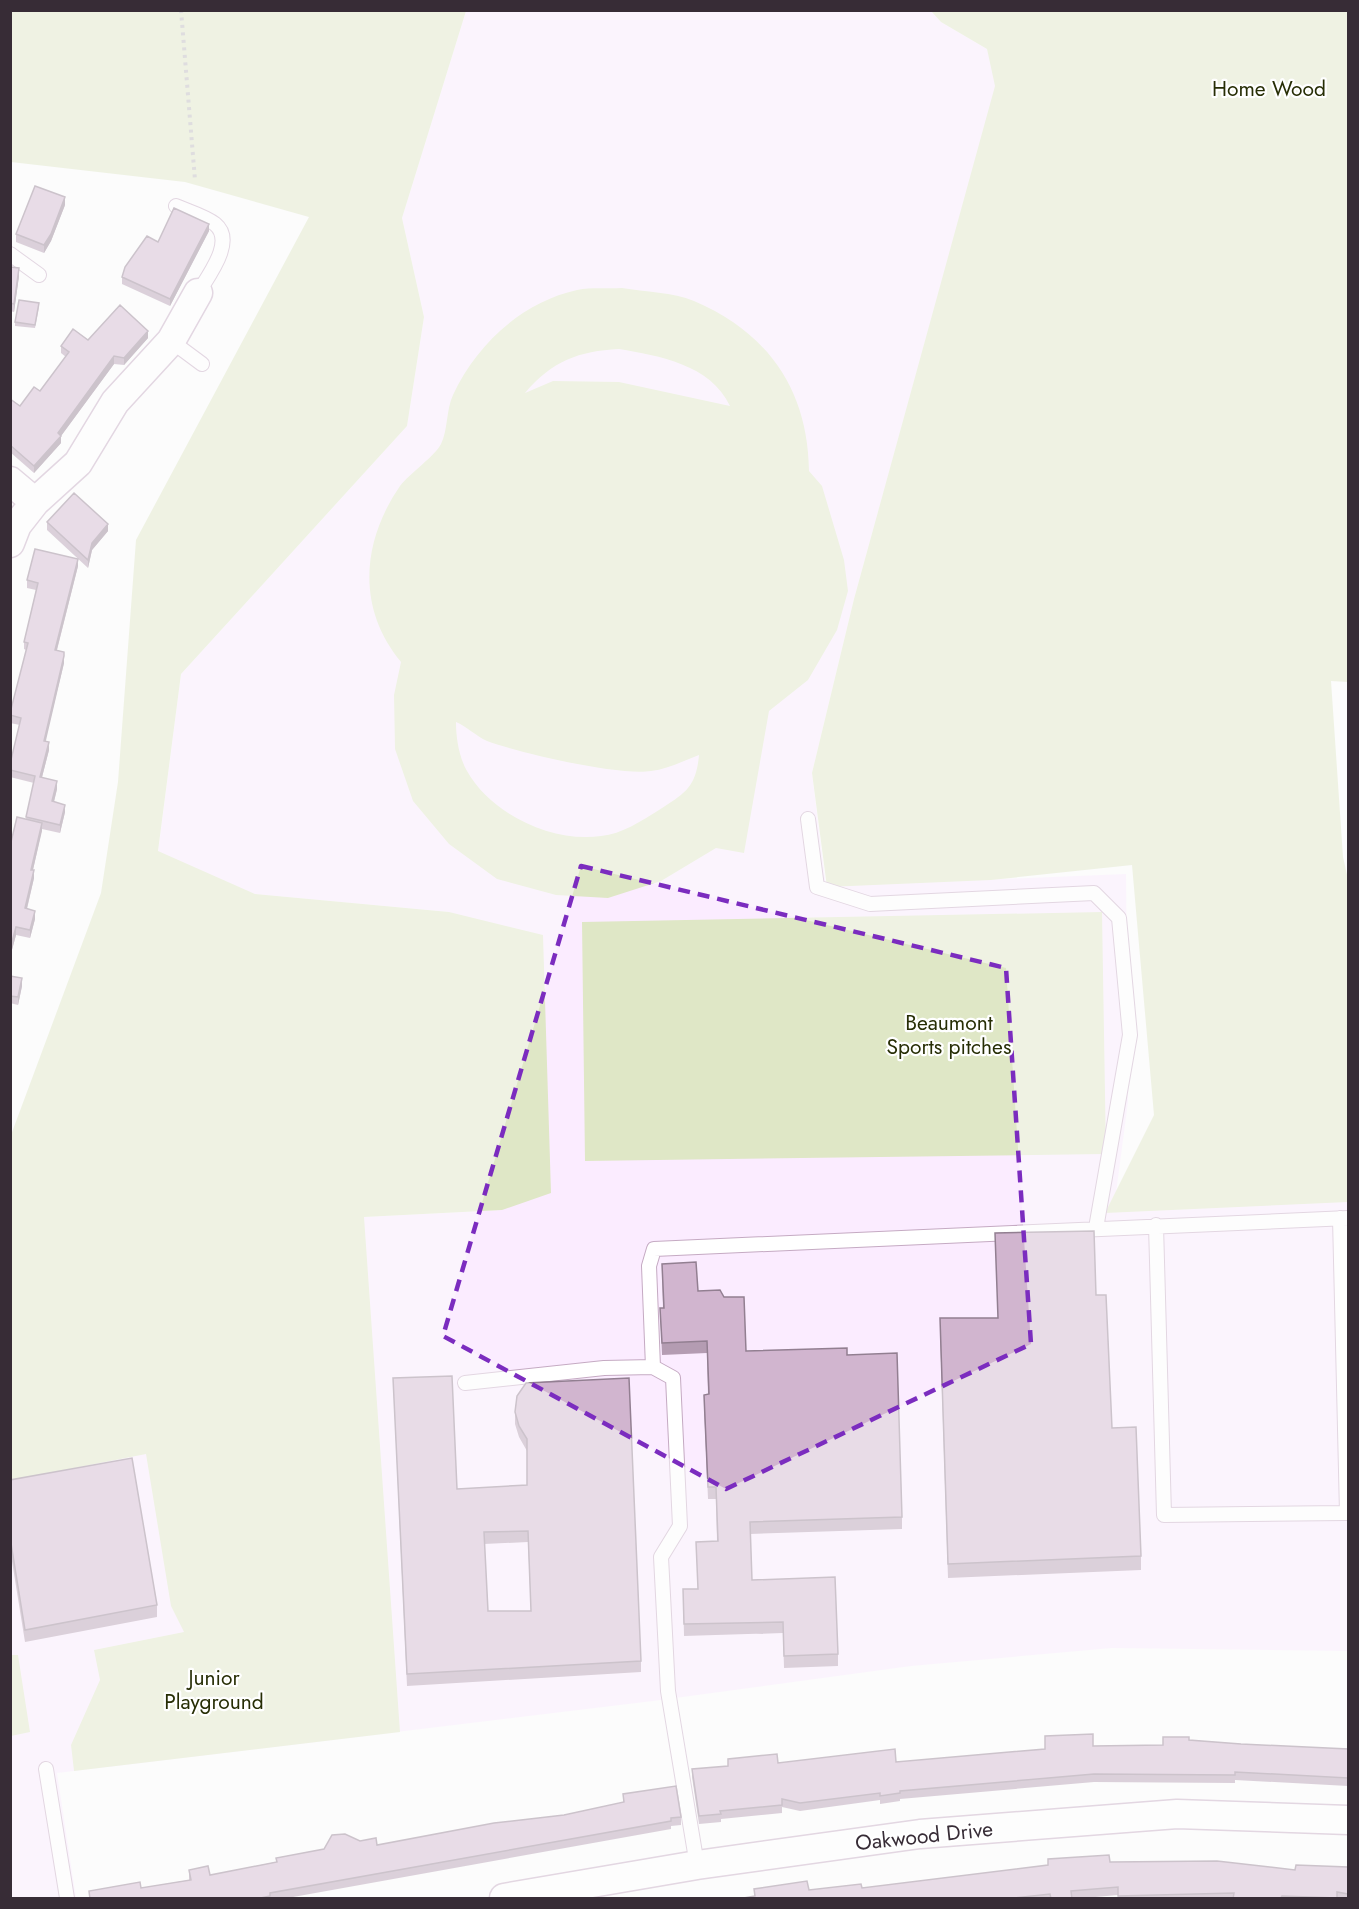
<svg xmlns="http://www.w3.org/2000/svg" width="1359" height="1909" viewBox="0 0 1359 1909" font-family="Jost,sans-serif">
<rect width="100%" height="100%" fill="#fcfcfc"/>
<path fill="#fbecff" d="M466,11H931L941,22L987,49L996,85L854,599L812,773L826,886L1126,874L1128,1102L1116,1193L1348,1189V1651L1112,1648L911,1666L653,1701L57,1773L76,1898H11V1274L364,1217L502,1210L449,912L254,894L158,852L181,674L407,426L424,317L402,218Z"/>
<path fill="#dfe7c6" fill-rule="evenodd" d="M10,11H466L402,218L424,317L407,426L181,674L158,851L255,894L449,912L543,935L551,1193L502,1210L364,1217L400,1732L74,1771L71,1745L100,1680L94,1650L184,1632L171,1606L146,1454L59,1471L11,1491V1135L101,893L118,782L136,540L309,217L185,182L11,162Z
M931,11H1348V682L1331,681L1343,857L1348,879V1202L1105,1213L1154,1115L1132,865L991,880L827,887L812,773L854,599L995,86L987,49L941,22Z
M622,288C645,292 673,292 694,301C769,333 808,391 809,471L822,486L844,560L848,591L837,630L808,680L769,711L744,853L716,848L661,881L608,898L556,895L497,879L449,844L413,801L395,749L394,695L401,662C356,608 362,541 400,486C410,473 435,456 441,444C448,430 446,410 453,395C476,345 522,302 577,290C591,287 608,289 622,288ZM619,349C659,356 710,364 730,406L619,382L553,381L525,393C552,361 579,351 619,349ZM456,722C466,726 476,736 487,741C520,753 618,776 651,771C668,769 683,761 699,755C696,788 685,793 659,810C641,821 622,834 601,836C552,843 491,814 467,771C459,757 456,738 456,722Z
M1102,912L1106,1154L585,1161L582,922Z
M11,1655H18L30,1732L11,1736Z"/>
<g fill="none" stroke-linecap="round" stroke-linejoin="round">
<defs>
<path id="lane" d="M176,206C187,211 205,216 215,224C236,241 208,276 198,293
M10,254L39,275
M171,341L202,364
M808,819L817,887L870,904L1094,893L1119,918L1130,1035L1096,1228
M1156,1225L1164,1515L1347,1513L1340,1218
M653,1367L649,1266L654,1249L1348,1218
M465,1383L604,1368L653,1367L673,1378L680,1526L661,1557L668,1691L697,1865
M46,1769L67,1898"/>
<path id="street" d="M10,481L35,502
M10,543L17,525L35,502L78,463L115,402L171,341L198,293
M504,1898L697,1865L920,1834L1177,1814L1348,1820"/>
</defs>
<use href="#lane" stroke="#c5aac3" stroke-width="16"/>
<use href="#street" stroke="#c5aac3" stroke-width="31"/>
<path stroke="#bcb9bc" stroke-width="4" stroke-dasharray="3 4.5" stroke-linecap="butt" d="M181,10L195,180"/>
<use href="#lane" stroke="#fff" stroke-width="14"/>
<use href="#street" stroke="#fff" stroke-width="28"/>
</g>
<path fill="#b49cb2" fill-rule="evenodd" d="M65,205L51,241L44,253L16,242V234Z
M209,231L170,306L122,284V277L158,242Z
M10,267L19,276L14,312L10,311Z
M39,307L35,328L15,326V322Z
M148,338L124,365L114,364L61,436V443L34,473L10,452V399L20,406L40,391L66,357L61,353V346L88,340Z
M47,522L108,531L92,550L88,568L47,530Z
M78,566L57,650L64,663L45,741L49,750L42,777L57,789L54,802L65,812L60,833L42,829L33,870L34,878L27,909L35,919L30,938L16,935L10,957V846L26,819L34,783L10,777V764L20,725L10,723V713L26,650L24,649V642L36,590L27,588V580Z
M10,976L22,986L18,1005L10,1003Z
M662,1264L698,1291L746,1351L847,1355L902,1517V1529L750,1534L752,1580L838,1654V1666L784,1668L783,1633L684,1636L683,1589H698L696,1542L717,1541L716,1499H708L704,1406V1395L708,1394L707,1353L662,1355L660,1308H663Z
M1096,1295L1112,1428L1141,1556V1570L948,1578L940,1332Z
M393,1378L457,1489L527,1485V1451L519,1437L515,1424V1412L641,1661V1672L407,1686ZM528,1542L531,1611H488L484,1544Z
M10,1480L157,1605V1617L25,1642L10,1549Z
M1189,1740L1241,1744L1348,1749V1786L1235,1780V1783L1094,1782L900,1799V1801L880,1804V1800L800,1811L782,1807V1813L721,1819V1822L699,1824L692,1777V1769L728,1766V1759L778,1763L896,1762L1093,1746L1163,1745Z
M623,1794L681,1817V1825L671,1826V1829L282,1899H89V1891L141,1888L189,1880V1870L210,1875L276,1862V1858L324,1849L360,1841L377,1845L564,1815L623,1803Z
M1110,1862L1295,1870L1348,1867V1899H1118V1895L1073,1899H738L754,1896V1889L809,1890L862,1888Z"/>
<path fill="#927f91" d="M65,197V205L51,241L44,253V245Z
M209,224V231L170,306V299Z
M19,268V276L14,312V304Z
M148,331V338L124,365V358Z
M114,356V364L61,436V443L34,473V466Z
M108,524V531L92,550L88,568V560L92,543Z
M78,559V566L55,657V650Z
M64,656V663L44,749V741Z
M49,742V750L40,785V777Z
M57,781V789L52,809V801Z
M65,805V812L60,833V825Z
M42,823V831L31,878V870Z
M34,870V878L25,916V908Z
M35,911V919L30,938V930Z
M16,927V935L10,957V949Z
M22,978V986L18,1005V997Z
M270,1896V1899H256Z"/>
<path fill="#d1b5cf" stroke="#927f91" stroke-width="1.5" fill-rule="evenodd" d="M35,186L65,197L51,234L44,245L16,234Z
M174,208L209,224L170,299L122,277L125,267L147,236L158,242Z
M10,267L19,268L14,304L10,303Z
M19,300L39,303L35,325L15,322Z
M120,305L148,331L124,358L114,356L58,433L61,436L34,466L10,445V399L20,406L34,387L40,391L69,352L61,346L73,329L88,340Z
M74,493L108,524L92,543L88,560L47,522Z
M35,549L78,559L55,650L64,652V656L44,741L49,742L40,777L57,781L52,801L65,805L60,825L26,817L35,776L10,770V764L21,718L10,715V713L28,643L24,642L38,583L27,580Z
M17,817L42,823L31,870H34L25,908L35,911L30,930L16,927L10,949V846Z
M10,976L22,978L18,997L10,996Z
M1094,1231L1096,1295H1106L1112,1428L1136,1427L1141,1556L948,1564L940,1318H998L995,1233Z
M696,1262L698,1291L720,1290L724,1297H744L746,1351L847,1348V1355L897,1353L902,1517L750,1522L752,1580L835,1577L838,1654L784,1656L783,1622L684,1624L683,1589H698L696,1542L718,1541L716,1487H708L704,1395L709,1394L707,1341L662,1343L660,1308H664L662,1264Z
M452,1376L457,1489L527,1485V1439L519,1426L515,1412L517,1396L526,1383L629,1378L641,1661L407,1674L393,1378ZM528,1531L531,1611H488L484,1532Z
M132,1458L157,1605L25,1630L10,1537V1480Z
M1093,1734V1746L1163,1745V1737H1189V1740L1241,1744L1348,1749V1778L1235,1772V1775L1094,1774L900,1791V1793L880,1796V1793L800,1803L782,1799V1805L720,1811L721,1814L699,1816L692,1769L728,1766V1759L777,1754L778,1763L895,1749L896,1762L1045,1749V1736Z
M676,1786L681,1817L671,1818V1821L270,1893V1896L256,1899H90L89,1891L140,1882L141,1888L191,1880L189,1870L208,1866L210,1875L277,1862L276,1858L324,1849L332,1835L345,1834L360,1841L376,1838L377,1845L494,1823L564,1815L624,1802L623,1794Z
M1109,1855L1110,1862L1217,1861L1295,1870L1296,1865L1348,1867V1894L1337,1892V1898L1282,1896L1280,1899H1233L1234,1893L1118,1896V1887L1071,1891L1072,1899H1051L1050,1894L1004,1899H738L755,1896L754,1889L807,1881L809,1890L861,1884L862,1888L1048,1865V1859Z"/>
<path d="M0 0H1359V1909H0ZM581,866L1006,968L1031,1344L726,1489L443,1336Z" fill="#fcfcfc" fill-opacity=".55" fill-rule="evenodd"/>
<path fill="none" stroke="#7b2cbf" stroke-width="4.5" stroke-dasharray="12 8" stroke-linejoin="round" d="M581,866L1006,968L1031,1344L726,1489L443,1336Z"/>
<g text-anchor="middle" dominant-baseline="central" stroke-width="4.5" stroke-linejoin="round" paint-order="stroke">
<g font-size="21" fill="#272e05" stroke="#fff">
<text x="1269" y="89">Home Wood</text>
<text x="949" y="1023">Beaumont<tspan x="949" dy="24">Sports pitches</tspan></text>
<text x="214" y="1678">Junior<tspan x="214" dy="24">Playground</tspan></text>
</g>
<g font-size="21" fill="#372c36" stroke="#fff">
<text transform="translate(924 1836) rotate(-6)">Oakwood Drive</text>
</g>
</g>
<rect width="1359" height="1909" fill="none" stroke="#372c36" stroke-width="24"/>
</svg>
